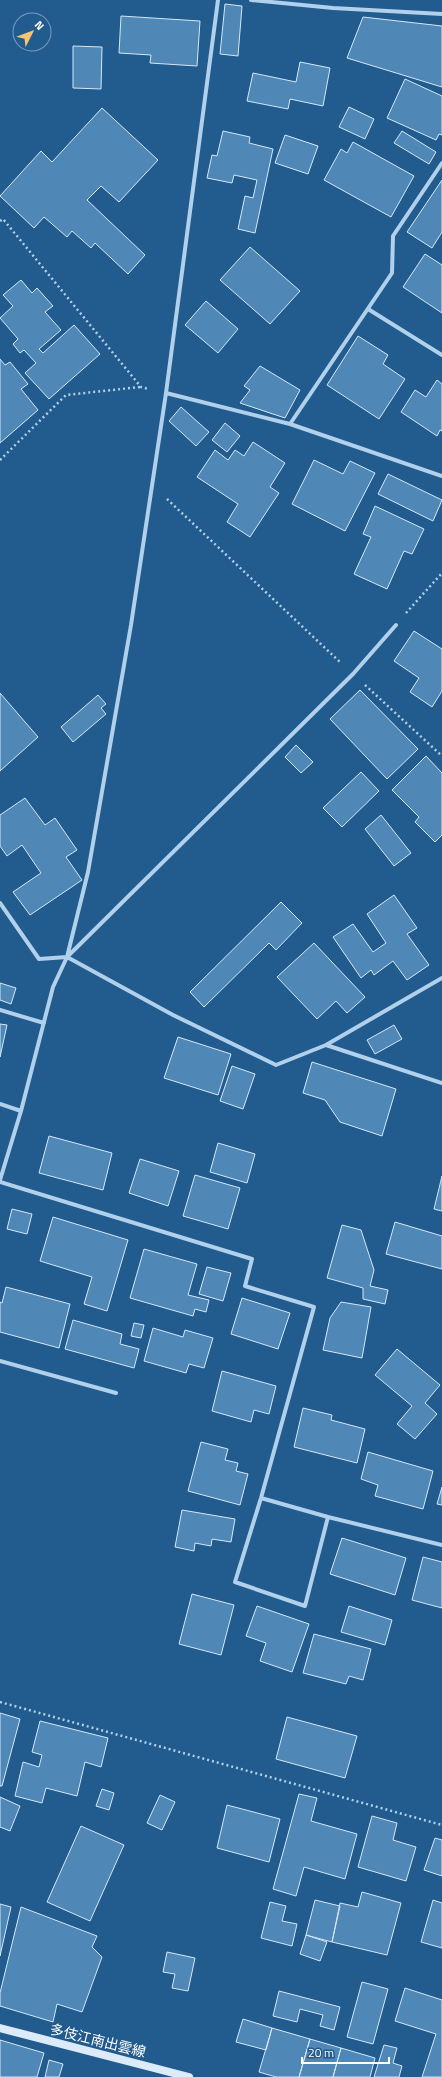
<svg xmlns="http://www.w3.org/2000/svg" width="442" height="2077" viewBox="0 0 442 2077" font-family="'Titillium Web','Noto Sans JP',sans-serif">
<rect width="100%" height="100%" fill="#225b8d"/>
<path fill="#4f87b6" stroke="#d5e8f8" d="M225,4L242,6L238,56L220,54Z
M121,16L200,21L197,66L150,63L151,55L119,53Z
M363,17L442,26V87L347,58Z
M73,46L102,47L101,89L73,88Z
M300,62L330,68L323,106L290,99L288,109L247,101L253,73L296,82Z
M405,79L442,96V135L439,134L436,140L387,118Z
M349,107L374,119L365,139L339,127Z
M102,108L158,160L119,202L101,186L87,200L145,255L128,274L95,243L91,248L72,231L67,237L44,217L34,228L0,196L41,151L52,162Z
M223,131L250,137L249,143L273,149L255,233L238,229L245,196L253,198L257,180L234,175L232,183L207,178L212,155L217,156Z
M402,131L436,152L429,164L394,143Z
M285,135L318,146L308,174L275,163Z
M353,142L414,176L391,217L324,180L341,149L347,153Z
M442,180V232L432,248L407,232Z
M250,247L300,291L270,324L220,280Z
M425,254L442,265V313L403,287Z
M21,280L32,293L37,288L53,306L45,312L61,330L39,349L43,353L74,325L100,354L49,399L25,373L36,363L24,350L20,353L13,344L18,339L0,318L13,306L3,295Z
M206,301L238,329L218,353L185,325Z
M358,336L388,355L383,364L405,379L379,419L327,385Z
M0,359L5,365L10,362L28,384L21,389L38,410L0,443Z
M260,366L300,390L285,418L240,403L250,390L244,386Z
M437,380L442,384V431L440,430L437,436L401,412L415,390L426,397Z
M181,407L209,432L196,446L169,421Z
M225,423L240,436L227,452L212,440Z
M253,442L285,463L270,487L279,493L250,537L227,522L238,504L197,477L215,450L228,460L235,450L244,456Z
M314,460L343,474L350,461L375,473L345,531L292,504Z
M388,474L442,500L433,521L378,494Z
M375,506L424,529L412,554L404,551L387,589L354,574L371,537L363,534Z
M414,631L442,649V691L432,707L410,692L419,678L394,661Z
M360,690L418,749L387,779L330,719Z
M0,693L38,737L0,771Z
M98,695L106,704L101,708L106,714L73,742L61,727Z
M296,745L313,762L301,773L285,757Z
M426,756L442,773V835L435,842L415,822L419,817L392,790Z
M361,772L379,791L342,827L323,808Z
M25,798L45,825L55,818L77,850L66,857L82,880L30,915L13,892L41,873L22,845L7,856L0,846V815Z
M381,815L411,853L394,866L365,829Z
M394,895L417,928L407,934L429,965L407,980L393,961L374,975L371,970L361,978L333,937L353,924L373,952L386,943L367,914Z
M281,902L302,923L276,950L269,943L204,1007L190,992Z
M314,943L365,997L347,1013L336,1001L317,1019L277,977Z
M0,983L16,988L11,1004L0,1000Z
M0,1024L7,1025L0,1057Z
M394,1025L402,1039L375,1054L367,1040Z
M178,1037L231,1054L218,1095L164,1078Z
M312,1062L396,1089L382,1136L340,1122L325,1100L303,1093Z
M232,1066L255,1074L243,1109L220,1101Z
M49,1136L112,1153L103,1190L39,1173Z
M218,1143L255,1154L247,1183L210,1172Z
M140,1159L179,1171L168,1206L129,1193Z
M195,1175L240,1188L228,1229L183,1216Z
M442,1176V1211L434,1209Z
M12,1209L32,1214L27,1234L7,1229Z
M53,1217L128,1240L107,1311L84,1304L92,1277L40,1261Z
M395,1222L442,1236V1269L386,1254Z
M342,1225L361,1230L374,1270L370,1286L388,1290L385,1304L363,1299V1288L327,1278Z
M144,1249L197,1264L188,1295L209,1300L206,1312L195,1309L193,1316L130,1298Z
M207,1267L231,1273L223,1301L199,1294Z
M6,1287L70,1304L59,1348L0,1332V1302L2,1303Z
M242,1298L290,1313L278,1349L231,1334Z
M341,1302L371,1307L362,1358L323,1350L330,1318Z
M73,1320L122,1334L120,1344L139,1349L134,1368L65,1349Z
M134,1323L144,1325L141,1338L131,1336Z
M153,1328L183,1337L185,1330L213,1338L204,1368L189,1364L186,1373L144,1361Z
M397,1349L440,1385L425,1403L437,1414L415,1439L397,1424L412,1406L375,1375Z
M222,1371L276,1386L269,1414L254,1410L251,1422L212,1411Z
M303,1408L332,1415L331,1420L365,1429L357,1463L294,1447Z
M201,1442L228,1449L225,1460L238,1463L236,1471L248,1474L240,1505L188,1491Z
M368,1452L433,1471L423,1509L375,1496L378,1485L361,1479Z
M442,1487V1505L437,1504Z
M182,1510L235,1519L231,1542L212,1539L211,1546L195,1543L194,1551L175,1547Z
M342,1538L406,1558L395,1595L330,1574Z
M423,1557L442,1562V1608L412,1600Z
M192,1594L234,1605L221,1655L179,1644Z
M257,1606L309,1624L292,1672L260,1661L266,1643L246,1636Z
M349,1606L392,1620L385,1645L341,1632Z
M314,1634L371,1649L363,1680L349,1676L346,1684L303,1673Z
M0,1713L20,1719L2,1786H0Z
M287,1717L357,1736L345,1778L276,1759Z
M40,1721L108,1738L101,1767L85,1762L77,1796L46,1788L42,1803L15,1796L23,1762L39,1767L42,1755L32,1752Z
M102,1789L114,1793L109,1810L96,1806Z
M299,1794L317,1798L311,1821L357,1834L345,1879L304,1867L296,1896L273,1889Z
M160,1795L175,1802L162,1830L147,1823Z
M0,1797L20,1806L10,1831L0,1827Z
M227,1805L280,1819L269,1862L217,1848Z
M372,1816L397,1823L393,1840L416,1847L406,1881L358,1867Z
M81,1826L124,1845L90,1921L47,1902Z
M435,1838L442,1840V1876L424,1870Z
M362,1892L401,1903L387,1955L332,1942L340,1903L358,1907Z
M315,1900L340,1906L332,1942L306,1935Z
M433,1900L442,1903V1948L421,1942Z
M270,1902L286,1906L282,1921L297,1924L292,1946L261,1938Z
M0,1904L11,1907L0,1956Z
M21,1907L97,1936L92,1947L102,1957L82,2012L57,2004L53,2022L0,2006V1993Z
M306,1935L327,1942L320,1961L300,1954Z
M167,1952L195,1958L188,1991L172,1988L175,1974L163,1972Z
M362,1982L388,1989L373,2044L347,2037Z
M405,1988L442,2000V2077H422L436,2034L395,2021Z
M279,1991L340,2007L334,2030L320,2026L323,2015L300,2009L297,2022L273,2016Z
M243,2019L272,2028L266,2050L236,2042Z
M272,2028L310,2039L299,2077H276L259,2072Z
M310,2039L341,2048L333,2077H299Z
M0,2040L44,2053L37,2077H0Z
M384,2045L397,2048L393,2063L402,2066L399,2077H374Z
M341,2048L375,2058L370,2077H333Z
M49,2060L63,2064L59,2077H45Z"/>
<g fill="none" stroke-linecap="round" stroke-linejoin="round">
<path stroke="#b0d0eb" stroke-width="2.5" stroke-dasharray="2 3" stroke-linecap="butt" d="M0,221L3,219L141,387L149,389
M0,460L66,395L140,387
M167,499L341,663
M406,613L442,573
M365,685L442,756
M0,1702L442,1825"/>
<path stroke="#b0d0eb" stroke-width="4" d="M251,0L333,8L442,14
M368,309L442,355
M166,393L290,424L442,476
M290,424L392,273L393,236L442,163
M0,903L39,959L67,957L173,1015L276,1065L326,1045L442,1083
M67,957L353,674L396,625
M0,1010L44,1023
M326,1045L442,978
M0,1104L21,1111
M0,1180L21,1111L53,987L67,957L88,872L131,625L166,393L218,0
M0,1182L252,1259L245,1286L314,1307L261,1498L235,1582L305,1606L328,1517L261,1498
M0,1361L116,1393
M328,1517L442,1545"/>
<path stroke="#dcebf9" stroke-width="8" d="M0,2028L189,2077"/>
</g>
<g text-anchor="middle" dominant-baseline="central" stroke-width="3" stroke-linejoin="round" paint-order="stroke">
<g font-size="14" fill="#fff" stroke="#225b8d">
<text transform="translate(98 2040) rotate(14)">多伎江南出雲線</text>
</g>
</g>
<g transform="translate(32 32) rotate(48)"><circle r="19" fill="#225b8d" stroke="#7a9dbb"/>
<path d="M0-3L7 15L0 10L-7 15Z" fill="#f7c472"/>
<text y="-6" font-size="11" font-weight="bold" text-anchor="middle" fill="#ffffff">N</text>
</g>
<path d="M302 2057v6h87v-6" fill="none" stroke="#ffffff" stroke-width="2"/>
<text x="308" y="2057" font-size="12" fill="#ffffff" stroke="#225b8d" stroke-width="3" paint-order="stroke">20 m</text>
</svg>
